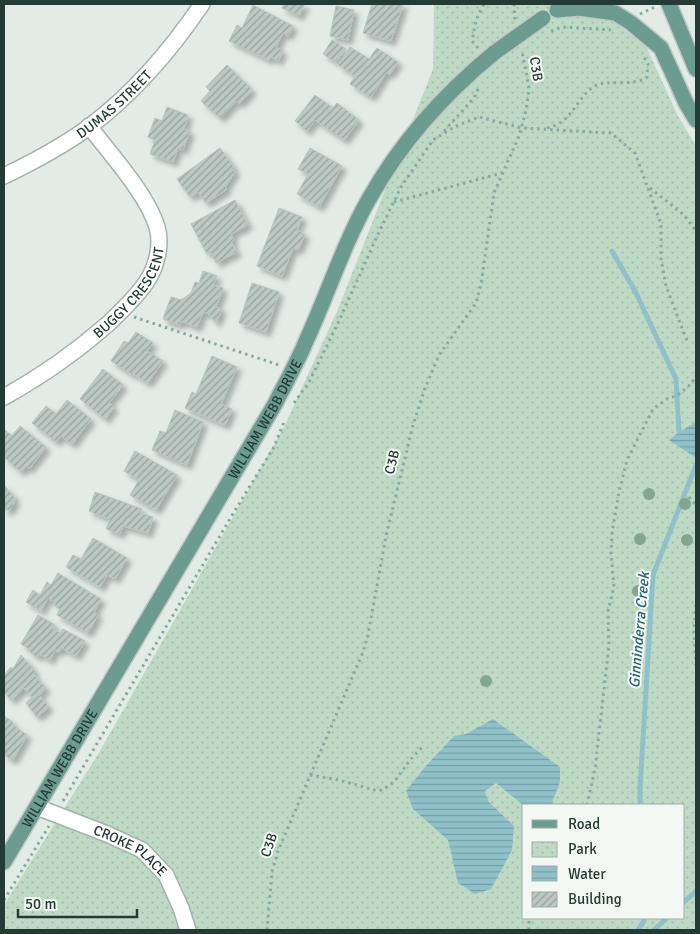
<svg xmlns="http://www.w3.org/2000/svg" width="700" height="934" viewBox="0 0 700 934" font-family="Signika,sans-serif">
<defs>
<pattern id="park-dots" width="8" height="8" patternUnits="userSpaceOnUse" patternTransform="scale(1.25)"><rect width="8" height="8" fill="#bedac5"/><path d="M2 2h.1M6 6h.1" fill="none" stroke="#a3bcaa" stroke-width="1.8" stroke-linecap="round"/></pattern>
<pattern id="water-rules" width="6" height="5" patternUnits="userSpaceOnUse" patternTransform="scale(1.25)"><rect width="6" height="5" fill="#90c1ca"/><path d="M0 2.5h6" fill="none" stroke="#759ea5"/></pattern>
<pattern id="building-hatch" width="6" height="6" patternUnits="userSpaceOnUse" patternTransform="scale(1.25)"><rect width="6" height="6" fill="#bbc8c3"/><path d="M-1 1l2-2M0 6l6-6M5 7l2-2" fill="none" stroke="#98a39f"/></pattern>
<filter id="shadow"><feDropShadow dx="4.5" dy="4.5" stdDeviation="2.5" flood-color="#0004"/></filter>
</defs>
<rect width="100%" height="100%" fill="#e3ebe7"/>
<path fill="url(#park-dots)" fill-rule="evenodd" d="M434,4H612L621,27L646,46L677,114L696,146V930H4V905L100,751L284,427L338,309L433,69ZM524,805H684V918H524Z"/>
<path fill="url(#water-rules)" d="M696,422V458L669,440L679,432Z
M493,719L560,767V782L551,805L524,806L496,783L485,791L488,801L514,826L512,850L491,889L475,894L458,883L448,840L413,809L406,791L424,768L454,736L466,734Z"/>
<g fill="none" stroke-linecap="round" stroke-linejoin="round">
<path stroke="#90c1ca" stroke-width="5" d="M612,251L636,293L676,379L679,432
M640,805V789L653,575L696,465
M684,902L696,891
M638,930L644,921V918
M654,930L667,918"/>
</g>
<path fill="url(#building-hatch)" stroke="#b6c4be" filter="url(#shadow)" d="M284,4H305L299,16L282,8Z
M372,4H403L391,41L363,33Z
M253,5L293,26L288,36L283,33L276,47L283,51L278,61L271,57L269,60L229,41L237,25L242,28Z
M336,6L354,10L348,40L330,36Z
M332,40L346,49L336,62L323,54Z
M350,47L369,59L377,48L398,62L390,74L386,73L371,97L350,84L355,76L338,65Z
M227,65L252,90L239,104L236,101L220,118L201,101L210,91L206,87Z
M315,95L333,108L337,103L359,120L344,140L315,120L307,131L295,121Z
M167,107L188,115L184,129L190,131L183,150L178,148L173,162L150,154L155,140L148,137L155,118L162,121Z
M220,148L234,167L232,168L235,172L225,187L227,189L206,203L198,192L190,197L177,179Z
M310,148L342,166L319,207L297,194L308,174L298,169Z
M235,200L248,225L231,234L234,240L231,242L237,252L216,263L211,252L207,254L191,224Z
M279,208L302,217L297,230L305,234L298,250L293,248L282,276L257,266Z
M203,271L217,276L213,285L223,288L216,307L222,309L216,323L209,314L203,312L197,327L181,321L180,325L163,319L171,297L181,300L191,293L195,282L199,283Z
M252,283L279,292L266,332L239,323Z
M136,332L153,343L147,351L163,361L148,383L132,373L131,374L111,361L124,341L128,343Z
M212,356L237,367L221,404L232,409L225,425L185,408L192,392L196,394Z
M103,369L123,385L109,403L114,407L105,419L80,399Z
M67,400L91,419L72,444L61,436L56,442L32,423L46,406L56,414Z
M175,410L203,422L187,465L152,450L160,431L166,433Z
M20,426L46,447L29,469L26,466L21,472L4,457V431L5,430L12,436Z
M135,451L177,475L156,510L130,495L139,480L124,471Z
M4,485L15,498L13,506L9,510H4Z
M95,492L142,509L140,513L153,517L148,533L123,526L120,534L106,529L110,519L89,511Z
M93,538L127,558L115,579L107,575L100,587L66,567L73,555L81,559Z
M58,573L101,599L94,612L98,615L88,633L57,615L60,609L56,607L55,603L48,598L41,611L26,602L33,590L40,595L47,582L51,585Z
M38,615L55,625L53,629L60,633L63,629L85,641L76,656L62,648L59,652L55,650L50,660L39,654L37,657L30,652L31,650L21,644Z
M21,655L35,671L33,673L46,689L39,695L49,707L37,717L26,703L32,697L24,688L11,700L4,692V675L11,667L13,669Z
M4,716L13,722L12,724L18,729L27,735L13,760L4,755Z"/>
<g fill="none" stroke-linecap="round" stroke-linejoin="round">
<defs>
<g id="minor">
<path id="s1" d="M4,176C33,162 63,146 89,127C134,93 171,50 202,4"/>
<path id="s2" d="M4,397C42,376 76,352 109,323C122,310 137,297 147,281C157,266 162,244 157,227C147,194 111,155 89,126"/>
<path id="s3" d="M37,807L107,834L142,850L166,875L181,908L188,930"/>
</g>
<g id="major">
<path d="M669,4L696,69"/>
<path d="M579,8L615,13L631,23L661,48L686,103L696,120"/>
<path d="M557,10L579,8L587,5"/>
<path id="s4" d="M4,862L275,404C286,382 298,361 307,339C328,293 344,243 369,199C401,142 444,94 494,53"/>
</g>
</defs>
<use href="#minor" stroke="#a6b2ae" stroke-width="18"/>
<use href="#major" stroke="#c2c8c6" stroke-width="18"/>
<path stroke="#86aba0" stroke-width="3" stroke-dasharray="2.5 4" stroke-linecap="butt" d="M514,4L515,20
M640,14L655,7
M551,31L563,27L611,30
M478,48L472,41L476,20L484,4
M547,128C573,122 575,100 593,87C605,78 631,88 647,77L648,64L642,54
M444,131L474,98L479,87
M650,188L684,215L696,231
M394,202L502,173
M134,317L279,365
M294,403L309,382L338,323L378,234L401,187L433,140L456,126L479,117L522,128L611,133L635,153L661,224V259L666,286L687,341
M689,497L696,505
M696,605L694,629L696,666
M310,775L339,780L378,791L384,789L394,782L410,760L424,745
M63,801L234,512L274,447L284,422
M587,805L595,769L609,645L608,611L614,587L611,553L612,533L619,492L627,460L653,409L667,399L678,395L691,384L696,376
M4,900L49,826
M267,930L272,872L278,851L363,652L368,635L386,536L413,425L425,388L439,355L476,303L481,285L494,193L519,136L526,111L529,88L522,51
M529,930V918"/>
<use href="#minor" stroke="#fff" stroke-width="15"/>
<use href="#major" stroke="#6c9c90" stroke-width="15"/>
<defs>
<path id="major-bridge" d="M494,53L543,18"/>
</defs>
<use href="#major-bridge" stroke="#c2c8c6" stroke-width="18" stroke-linecap="butt"/>
<use href="#major-bridge" stroke="#6c9c90" stroke-width="15"/>
</g>
<g fill="#82a691">
<circle cx="649" cy="494" r="6"/>
<circle cx="685" cy="504" r="6"/>
<circle cx="640" cy="539" r="6"/>
<circle cx="687" cy="540" r="6"/>
<circle cx="638" cy="591" r="6"/>
<circle cx="486" cy="681" r="6"/>
</g>
<g text-anchor="middle" dominant-baseline="central" stroke-width="4" stroke-linejoin="round" paint-order="stroke">
<g font-size="14" fill="#243a34" stroke="#f3f8f5">
<text transform="translate(536 69) rotate(81)">C3B</text>
<text stroke="none"><textPath href="#s1" startOffset="132">DUMAS STREET</textPath></text>
<text stroke="none"><textPath href="#s2" startOffset="166">BUGGY CRESCENT</textPath></text>
<text stroke="none"><textPath href="#s4" startOffset="514">WILLIAM WEBB DRIVE</textPath></text>
<text transform="translate(392 462) rotate(-76)">C3B</text>
<text stroke="none"><textPath href="#s4" startOffset="109">WILLIAM WEBB DRIVE</textPath></text>
<text transform="translate(269 845) rotate(-71)">C3B</text>
<text stroke="none"><textPath href="#s3" startOffset="104">CROKE PLACE</textPath></text>
</g>
<g font-size="15" font-style="italic" fill="#256370" stroke="#f3f8f5">
<text transform="translate(639 630) rotate(-85)">Ginninderra Creek</text>
</g>
</g>
<rect width="700" height="934" fill="none" stroke="#243a34" stroke-width="10"/>
<rect x="522" y="804" width="162" height="115" fill="#f3f8f5" stroke="#a0aca8"/>
<rect x="532" y="820" width="25" height="8" fill="#6c9c90" stroke="#a0aca8"/>
<text x="568" y="829" font-size="15" fill="#243a34">Road</text>
<rect x="532" y="842" width="25" height="15" fill="url(#park-dots)" stroke="#a0aca8"/>
<text x="568" y="854" font-size="15" fill="#243a34">Park</text>
<rect x="532" y="866" width="25" height="15" fill="url(#water-rules)" stroke="#a0aca8"/>
<text x="568" y="879" font-size="15" fill="#243a34">Water</text>
<rect x="532" y="892" width="25" height="15" fill="url(#building-hatch)" stroke="#a0aca8"/>
<text x="568" y="904" font-size="15" fill="#243a34">Building</text>
<path d="M18 909v8h119v-8" fill="none" stroke="#243a34" stroke-width="2.5"/>
<text x="25" y="909" font-size="15" fill="#243a34" stroke="#f3f8f5" stroke-width="4" paint-order="stroke">50 m</text>
</svg>
